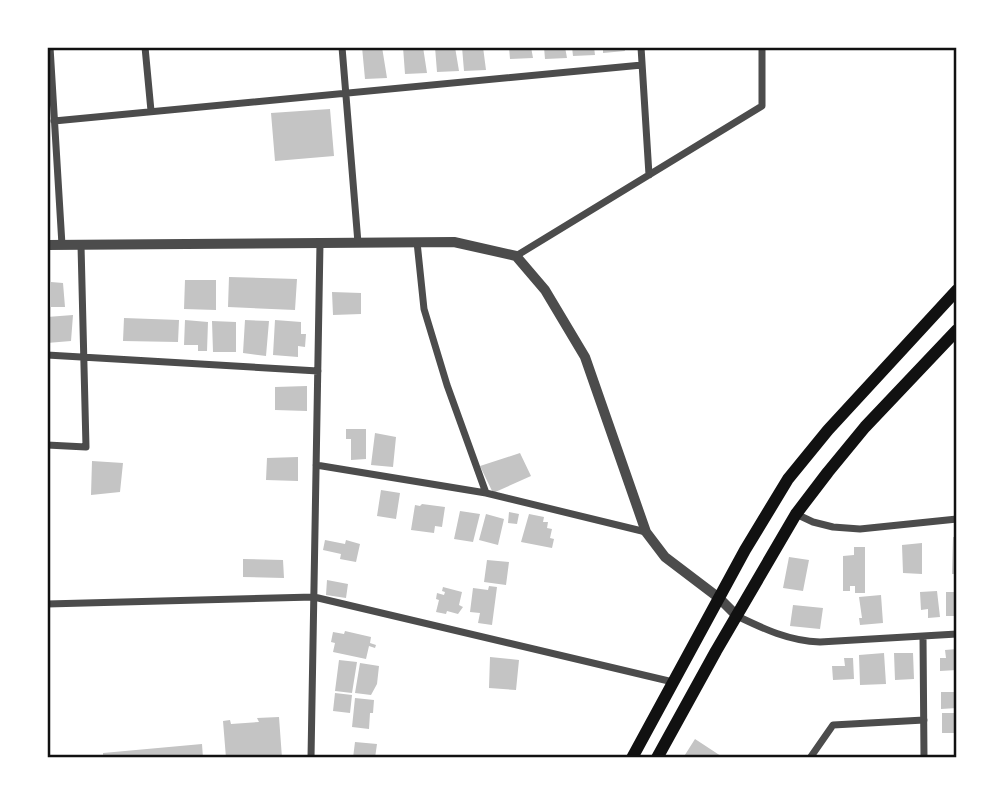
<svg xmlns="http://www.w3.org/2000/svg" width="1004" height="805" viewBox="0 0 1004 805" font-family="Inter,sans-serif">
<rect width="100%" height="100%" fill="#fff"/>
<path fill="#c4c4c4" d="M362,47H382L387,78L365,79Z
M403,47H423L427,73L405,74Z
M435,47H455L459,71L437,72Z
M462,47H483L486,70L464,71Z
M509,47H531L533,58L510,59Z
M544,47H565L567,58L545,59Z
M572,47H594L595,55L573,56Z
M603,47H624L625,51L603,53Z
M330,109L334,156L275,161L271,113Z
M229,277L297,279L295,310L228,307Z
M185,280H216V310L184,309Z
M51,282L63,283L65,307H51Z
M332,292L361,293V314L333,315Z
M73,315L71,341L47,343V317Z
M124,318L179,320L178,342L123,341Z
M185,320L208,322L207,351H198V345H184Z
M245,320L269,321L266,356L243,353Z
M275,320L301,322V334H306L305,347L298,346V357L273,355Z
M212,321L236,322V352H213Z
M307,386V411L275,410V387Z
M346,429H366V459L351,460V439H346Z
M375,433L396,437L393,467L371,465Z
M520,453L531,476L493,493L480,466Z
M298,457V481L266,480L267,458Z
M92,461L123,463L120,492L91,495Z
M381,490L400,493L396,519L377,516Z
M422,504L445,507L442,527L435,526L434,533L411,530L415,505L420,506Z
M460,511L480,514L473,542L454,539Z
M509,512L519,514L517,524L508,523Z
M486,514L504,519L498,545L479,540Z
M529,514L544,517L543,522H548L547,528L552,529L550,538L554,539L552,548L521,542Z
M953,537H957V574H952Z
M325,540L345,544L346,540L360,544L356,562L340,559L341,554L323,550Z
M922,543V574L903,573L902,545Z
M854,547H865V593H855V586H850V591H843V556L854,555Z
M789,557L809,560L803,591L783,588Z
M243,559L283,560L284,578L243,577Z
M487,560L509,562L506,585L484,582Z
M327,580L348,584L346,598L326,595Z
M489,586L497,587L492,625L478,623L480,613L470,612L473,588L488,590Z
M443,587L462,592L459,605L463,607L458,614L447,611L446,614L436,612L439,600L436,599L437,593L444,595L445,592L442,591Z
M937,591L940,617L928,618V609L921,610L920,592Z
M946,592H957V616H946Z
M881,595L883,623L860,625L859,618H862L859,597Z
M793,605L823,608L820,629L790,626Z
M345,631L371,637L370,643L376,645L375,648L369,646L366,659L333,652L335,643L331,642L333,632L344,634Z
M957,649V670L940,671V658H946L945,650Z
M884,653L886,684L860,685L859,655Z
M894,653H913L914,679L895,680Z
M490,657L519,660L516,690L489,688Z
M844,658H853L854,679L833,680L832,666H845Z
M339,660L357,662L352,693L335,691Z
M360,663L379,666L377,684L371,695L355,693Z
M941,692H957V708L941,709Z
M335,693L352,695L350,713L333,711Z
M355,698L374,700L373,713H370L369,729L352,727Z
M942,713H957V733H942Z
M279,717L282,758H226L223,721L230,720L231,724L259,722L257,718Z
M695,739L724,758H683Z
M355,742L377,744L375,758H353Z
M202,744L203,758H103V753Z"/>
<g fill="none" stroke-linecap="round" stroke-linejoin="round">
<path stroke="#4c4c4c" stroke-width="7" d="M50,47L62,245
M145,47L151,111
M342,47L358,243
M641,47L649,175
M54,121L642,65
M417,242L424,309L447,385L486,493
M516,256L762,106V47
M47,355L318,371
M47,445L86,447L81,245
M316,465L486,493L646,532
M796,514L813,522L833,527L860,529L957,519
M47,604L314,597L673,682
M737,616C764,629 789,641 820,642L957,634
M923,636L924,758
M311,758L320,243
M810,758L833,725L924,720"/>
<path stroke="#4c4c4c" stroke-width="10" d="M47,245L454,242L516,256L545,290L585,357L646,532L665,557L719,598L737,616"/>
<path stroke="#111" stroke-width="12" d="M632,758L745,550L788,479L828,430L957,290
M657,758L716,651L796,514L828,472L865,427L957,330"/>
</g>
<rect width="1004" height="805" fill="none" stroke="#ffffff" stroke-width="98"/>
<rect x="49" y="49" width="906" height="707" fill="none" stroke="#111" stroke-width="2.5"/>
</svg>
